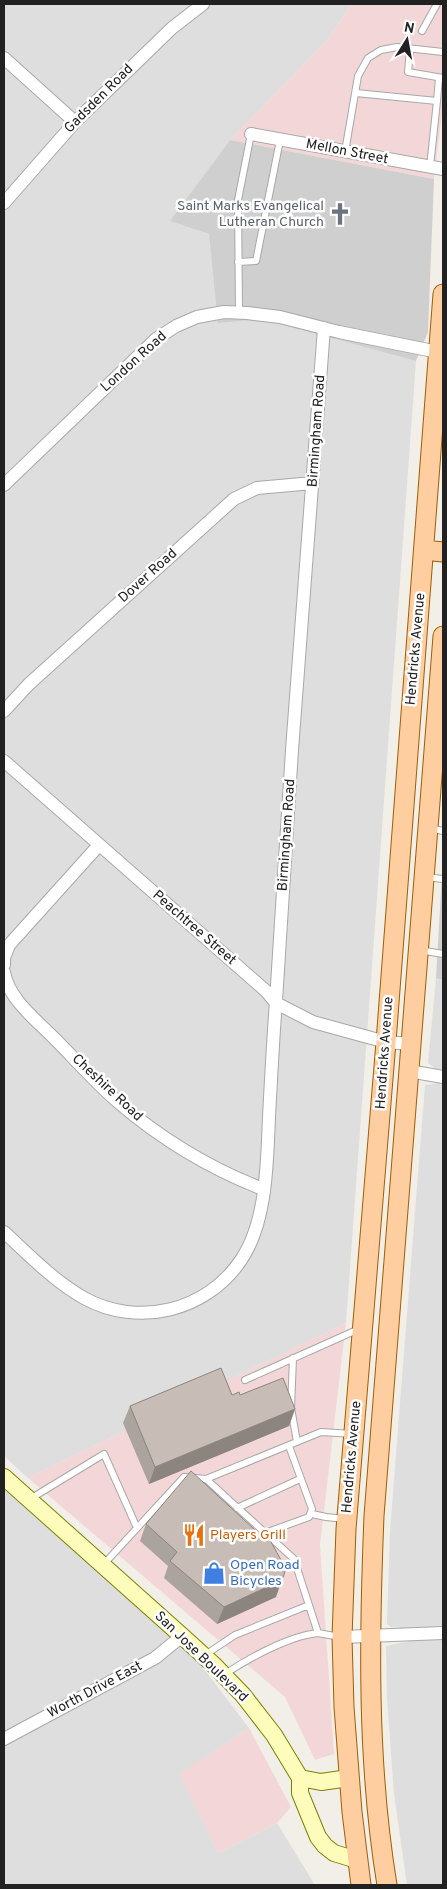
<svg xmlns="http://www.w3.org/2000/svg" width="447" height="1889" viewBox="0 0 447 1889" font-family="Overpass,sans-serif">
<rect width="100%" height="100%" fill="#f2eee8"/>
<path fill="#dfdede" d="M4,4H352L324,44L230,140L171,221L209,234L261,319L416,361L346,1323L28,1478L4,1456Z
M436,978L443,980V1070L436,1069L428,1063Z
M441,1083H443V1627L409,1629L391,1627L387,1624L390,1531L425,1085Z
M4,1489L197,1660L249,1728L180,1774L218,1853L277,1823L315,1885H4Z
M443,1639V1885H407L394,1794L387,1698L386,1646L410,1641Z"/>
<path fill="#f3d7d8" d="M352,4H443V105L434,179L230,140L324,44Z
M346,1323L320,1545L334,1754L315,1760L285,1697L28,1478Z
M249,1728L291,1807L277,1823L218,1853L179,1774Z"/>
<path fill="#cfcfcf" d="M230,140L434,179L428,332L416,361L261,319L218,323L209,234L170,221Z
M443,856V980L436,978Z"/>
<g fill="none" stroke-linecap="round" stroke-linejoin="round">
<defs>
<path id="lane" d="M422,31L437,4
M410,49L408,72L443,78
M356,93L437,101L430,167
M437,101L439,78
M345,152L358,76L368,58L381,50L397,47L443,52
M238,262L256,261L280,140
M239,313L238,200L251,134
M430,828L443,831
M425,877L443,879
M420,950L443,954
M293,1358L291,1408L297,1442
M245,1380L359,1329
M206,1479L294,1559L318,1633L340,1637
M30,1499L104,1454L137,1528
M237,1508L300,1479
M312,1514L326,1517L345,1519
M265,1533L309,1517L312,1509L289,1446
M104,1564L184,1477L206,1479L321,1432L353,1434
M205,1655L235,1635L309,1605
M225,1674C249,1658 289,1636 318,1633"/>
<path id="street" d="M4,58L75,122
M251,134L443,169
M4,203L75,122L172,28L203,4
M4,485L156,339L176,326L197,317L224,312L247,313L280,317L339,332L443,353
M4,711L29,684L234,499L257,488L313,483
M4,761L266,991L276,1003L313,1022L386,1042L411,1044
M4,965V958L9,945L99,845
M4,972C8,998 35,1019 53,1037C74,1058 95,1082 118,1102C160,1138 211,1169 263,1189
M409,1071L443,1077
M4,1232C29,1255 54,1281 84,1298C138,1328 207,1311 241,1260C267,1222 267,1162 269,1117C271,1079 273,1040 276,1001C282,917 286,834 292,750C302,609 314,469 324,328
M342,1637L443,1633
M4,1739L155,1658L182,1636"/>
<path id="secondary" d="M4,1477L182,1636L215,1666L243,1695L274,1735L300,1778V1793L318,1837L325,1846L334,1853L357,1860
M300,1778L321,1782L349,1778"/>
<path id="primary" d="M424,550L443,552
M361,1885L352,1812L344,1707L342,1637L346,1529L386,1042L443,294
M387,1885C367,1764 369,1639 374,1516L443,636"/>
</defs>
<use href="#lane" stroke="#a8a8a8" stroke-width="8"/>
<use href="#street" stroke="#a8a8a8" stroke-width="14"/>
<use href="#secondary" stroke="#7d8100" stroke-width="18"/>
<use href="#primary" stroke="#9f5e00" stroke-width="21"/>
<use href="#lane" stroke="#fff" stroke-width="6"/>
<use href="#street" stroke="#fff" stroke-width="12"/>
<use href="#secondary" stroke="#fdfcba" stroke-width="16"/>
<use href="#primary" stroke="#ffcea0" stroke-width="19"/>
</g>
<path fill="#aba39d" d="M232,1395H240L295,1409L289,1426L149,1484L123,1423L130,1406Z
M146,1524L276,1597L217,1624L164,1578L168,1566L140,1541Z"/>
<path fill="#8b847f" d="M295,1409L289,1426L149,1484L155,1467Z
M282,1580L276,1597L217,1624L224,1607Z"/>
<path fill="#c7bdb6" stroke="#8b847f" d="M221,1368L232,1395L239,1392L240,1395L283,1378L295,1409L155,1467L130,1406Z
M191,1471L267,1541L270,1540L286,1569L282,1580L224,1607L170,1561L177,1552L146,1524Z"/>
<defs>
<symbol id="church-bare" viewBox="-9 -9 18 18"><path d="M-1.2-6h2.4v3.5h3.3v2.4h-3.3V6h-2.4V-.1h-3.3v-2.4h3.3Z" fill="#6b7280" stroke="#fff" stroke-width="2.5" paint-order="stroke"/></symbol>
<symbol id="restaurant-bare" viewBox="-9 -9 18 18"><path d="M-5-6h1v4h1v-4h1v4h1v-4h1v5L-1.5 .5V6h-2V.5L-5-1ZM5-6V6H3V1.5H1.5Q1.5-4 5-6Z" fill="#e8710a" stroke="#fff" stroke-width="2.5" paint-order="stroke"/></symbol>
<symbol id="shop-bare" viewBox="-9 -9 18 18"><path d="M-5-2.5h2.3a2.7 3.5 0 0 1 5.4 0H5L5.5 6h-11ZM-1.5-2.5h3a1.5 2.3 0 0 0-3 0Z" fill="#3f7fe0" stroke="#fff" stroke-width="2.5" paint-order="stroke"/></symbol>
</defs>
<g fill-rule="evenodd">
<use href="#church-bare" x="324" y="198" width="32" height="32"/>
<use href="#restaurant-bare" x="178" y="1519" width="32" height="32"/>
<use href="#shop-bare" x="198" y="1557" width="32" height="32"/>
</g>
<g text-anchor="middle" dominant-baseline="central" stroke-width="5" stroke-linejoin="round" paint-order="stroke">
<g font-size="14" fill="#212121" stroke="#fff">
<text transform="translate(99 99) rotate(-45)">Gadsden Road</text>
<text transform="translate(347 152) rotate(11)">Mellon Street</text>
<text transform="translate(134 362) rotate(-42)">London Road</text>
<text transform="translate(317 431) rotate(-86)">Birmingham Road</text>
<text transform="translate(148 576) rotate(-42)">Dover Road</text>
<text transform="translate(416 649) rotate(-85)">Hendricks Avenue</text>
<text transform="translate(287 835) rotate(-86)">Birmingham Road</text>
<text transform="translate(194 928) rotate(41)">Peachtree Street</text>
<text transform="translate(385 1053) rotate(-86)">Hendricks Avenue</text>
<text transform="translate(107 1088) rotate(43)">Cheshire Road</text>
<text transform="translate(352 1457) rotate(-85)">Hendricks Avenue</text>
<text transform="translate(201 1657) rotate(44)">San Jose Boulevard</text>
<text transform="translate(95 1690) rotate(-28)">Worth Drive East</text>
</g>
<g font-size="14" fill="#5b616d" stroke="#fff" text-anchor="end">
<text x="324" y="206">Saint Marks Evangelical<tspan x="324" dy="16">Lutheran Church</tspan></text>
</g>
<g font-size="14" fill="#c56008" stroke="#fff" text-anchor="start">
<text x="210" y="1535">Players Grill</text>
</g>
<g font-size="14" fill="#366cbe" stroke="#fff" text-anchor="start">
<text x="230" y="1565">Open Road<tspan x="230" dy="16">Bicycles</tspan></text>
</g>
</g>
<rect width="447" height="1889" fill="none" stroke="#212121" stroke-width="10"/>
<g transform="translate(407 40) rotate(11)" stroke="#ffffff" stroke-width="4" paint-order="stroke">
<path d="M0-4L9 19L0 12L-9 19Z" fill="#212121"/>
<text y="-8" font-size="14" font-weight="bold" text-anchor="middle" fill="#212121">N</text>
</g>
</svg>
